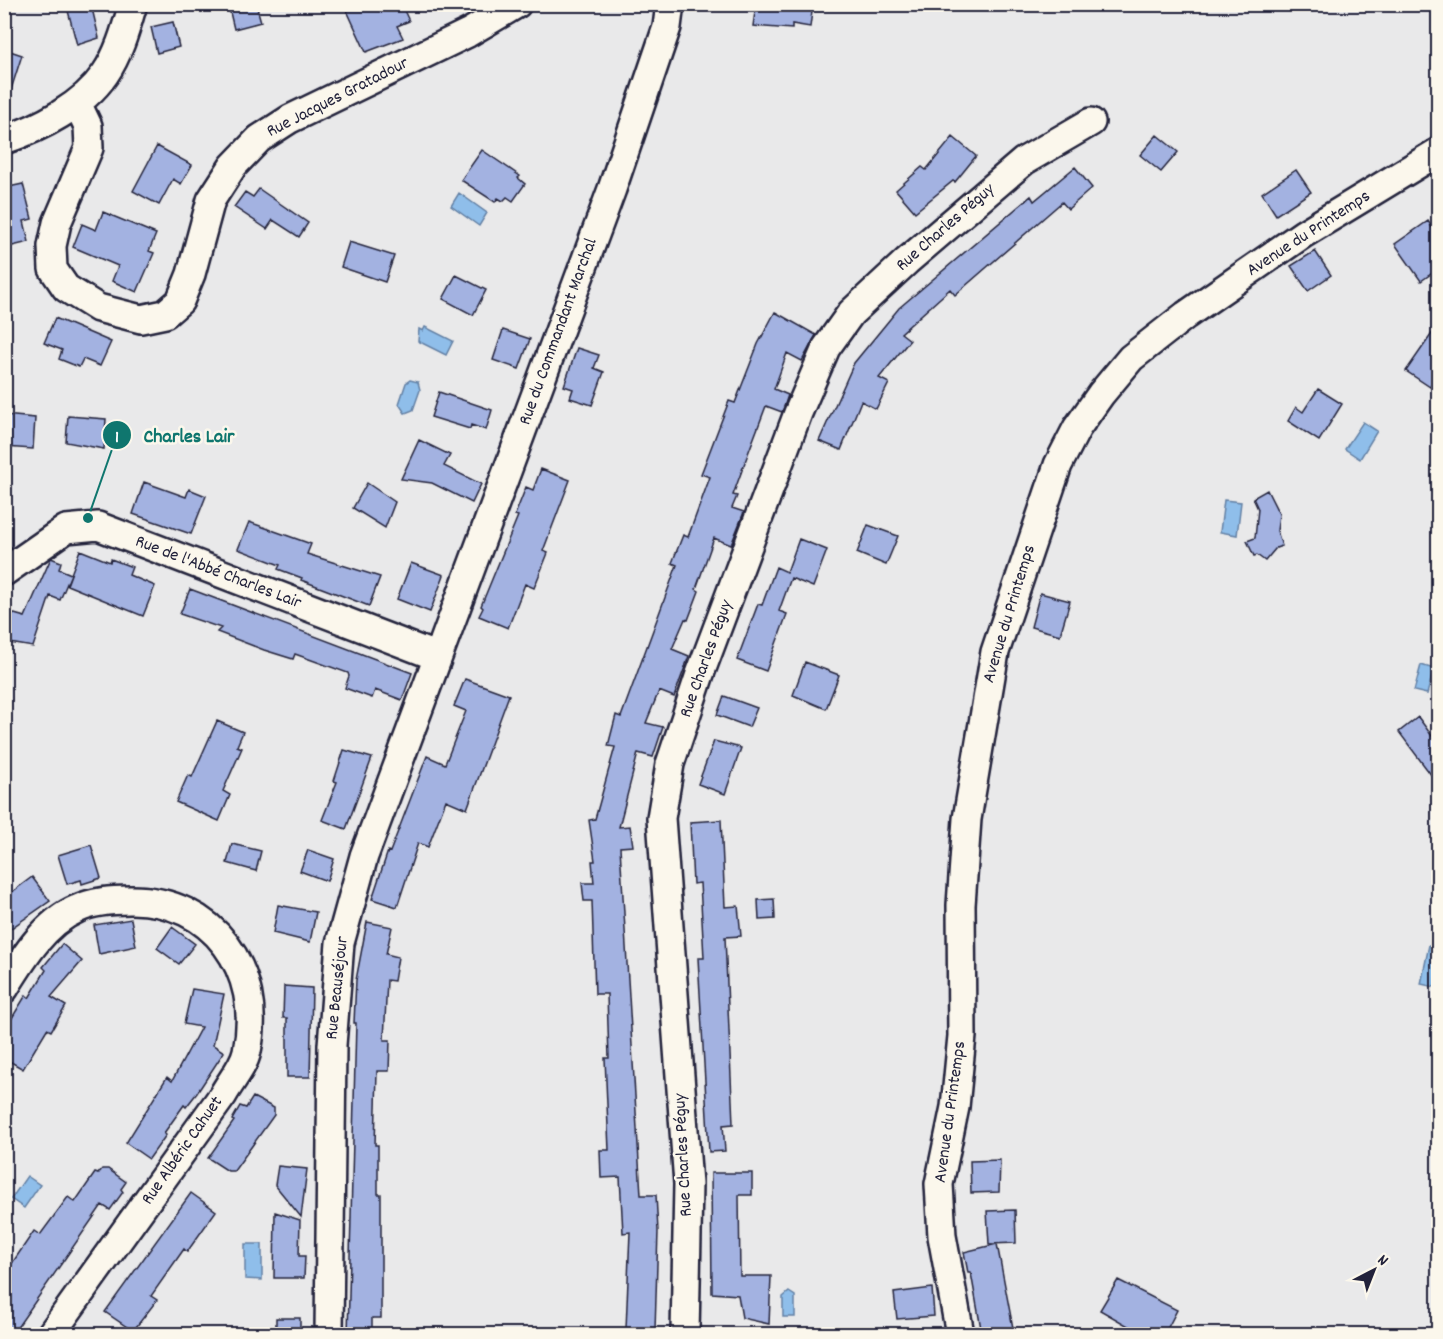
<svg xmlns="http://www.w3.org/2000/svg" width="1443" height="1339" viewBox="0 0 1443 1339" font-family="Dekko,sans-serif">
<rect width="100%" height="100%" fill="#e9e9ea"/>
<filter id="ink" filterUnits="userSpaceOnUse"><feTurbulence type="fractalNoise" baseFrequency=".0167" numOctaves="2"/><feDisplacementMap in="SourceGraphic" scale="12" xChannelSelector="R" yChannelSelector="G"/><feConvolveMatrix kernelMatrix="1 2 1 2 8 2 1 2 1" color-interpolation-filters="sRGB"/></filter>
<g filter="url(#ink)">
<path fill="#8fbeea" stroke="#6380a4" stroke-width="1.5" d="M459,193L487,213L479,226L451,206Z
M425,327L453,341L446,355L418,341L419,329L423,331Z
M410,380L418,382L420,390L413,410L405,413L399,404L406,383Z
M1363,422L1377,431L1360,459L1345,449Z
M1224,500L1241,502L1237,535L1220,532Z
M1421,665L1434,669L1427,694L1414,691Z
M1429,945L1438,947L1435,987L1421,984Z
M27,1176L40,1185L24,1208L11,1199Z
M245,1244H262V1280L245,1279Z
M789,1292L795,1296V1317H783V1297Z"/>
<path fill="#a3b2e1" stroke="#22223b" stroke-width="1.5" d="M75,4H91L99,38L77,45L67,7Z
M228,4H256L261,22L234,29Z
M344,4H401L409,21L397,26L403,38L366,52Z
M813,4L810,27L792,24V29L753,26L756,5Z
M173,22L179,47L157,53L151,27Z
M4,49L22,55L8,99H4Z
M1157,135L1178,152L1161,172L1140,155Z
M953,137L976,156L955,182L953,181L915,212L896,190L922,167L926,170Z
M157,146L192,165L181,184L173,179L159,205L133,191Z
M482,150L520,176L518,178L525,184L513,201L507,197L503,201L498,198L495,202L461,180Z
M1075,167L1092,188L1068,209L1062,202L955,295L950,289L901,333L910,340L879,378L889,383L876,409L861,401L841,450L819,441L854,363L899,308L1031,196L1034,201Z
M1296,170L1311,192L1276,215L1262,193Z
M23,184L32,219L24,221L29,242L4,248V188Z
M259,189L308,223L299,237L273,220L267,229L234,207L245,192L253,197Z
M103,212L156,234L149,251L154,253L137,292L112,281L118,266L73,247L82,224L96,230Z
M1428,221L1438,236V269L1421,281L1395,244Z
M349,242L394,256L385,282L341,267Z
M1315,251L1331,275L1308,291L1291,266Z
M456,275L486,290L473,315L443,299Z
M775,312L816,335L802,361L787,353L774,389L788,395L784,407L782,412L766,406L749,451L733,495L737,496L732,508L744,512L731,545L714,538L696,589L699,591L688,620L685,619L672,649L689,656L674,697L659,691L646,723L663,727L653,757L638,753L619,827L630,826L633,846L620,847L641,1195H656L658,1231L655,1330L626,1329L630,1232L623,1233L620,1177L601,1178L600,1150H609L605,1058H609L607,994H595L592,901H584L582,883H594L592,861H595L589,820L595,819L615,747L608,746L616,715L621,717L677,565L672,563L683,535L688,537L710,477L701,474L729,401L735,403L758,344Z
M55,318L111,342L100,366L83,359L79,367L59,359L62,350L44,343Z
M1438,325V375L1430,387L1406,371Z
M503,330L530,339L519,369L493,360Z
M577,348L599,355L594,368L604,372L592,405L570,398L573,389L564,386Z
M1318,389L1342,404L1319,441L1288,421L1296,407L1303,412Z
M439,392L492,410L486,430L471,425L470,429L431,417Z
M4,415L35,418L33,449L4,447Z
M68,416L106,419L104,449L66,442Z
M419,440L450,455L444,466L481,484L472,503L432,483L401,479Z
M541,469L570,480L543,551L548,553L534,588L525,584L508,628L479,616L483,608L481,606L518,516L515,515L526,487L533,490Z
M144,482L186,497L189,489L206,496L191,534L133,514Z
M367,483L395,502L385,528L353,508Z
M1267,490L1279,514L1277,531L1282,546L1276,548L1265,561L1257,555L1254,556L1247,541L1255,538L1258,509L1253,498Z
M249,522L311,544L307,554L380,577L369,606L301,580L302,578L278,569L280,565L238,549Z
M868,525L898,536L886,565L857,553Z
M799,539L827,550L813,587L791,578L779,611L787,614L766,671L737,660L758,604L762,605L776,567L787,572Z
M80,550L110,562L111,559L132,567L129,575L155,586L143,616L67,585Z
M51,558L61,562L59,569L71,574L60,600L50,596L33,647L4,642V611L25,617Z
M411,563L444,575L430,612L397,599Z
M190,589L412,673L402,700L375,690L372,698L345,688L349,676L348,673L295,654L293,659L264,650L217,632L221,628L180,614Z
M1040,593L1070,601L1060,635L1031,627Z
M805,662L839,675L826,709L793,695Z
M465,679L509,695L467,809L446,800L428,847L418,843L397,907L372,899L388,851L390,852L427,756L445,764L466,711L454,706Z
M724,696L757,708L749,727L717,715Z
M1418,717L1438,744V784L1399,732Z
M217,721L243,732L237,746L242,748L223,791L230,795L219,821L176,802L188,775L192,777Z
M714,741L741,748L725,794L698,784Z
M344,750L372,758L346,829L322,820L337,782L334,781Z
M721,820L725,907L738,906L741,936L725,937L733,1124L723,1125L725,1151L709,1152L698,958H704L700,883L693,884L690,822Z
M232,844L261,851L256,871L227,863Z
M91,845L101,878L82,884L81,880L67,884L58,855Z
M308,850L334,859L327,881L300,871Z
M32,877L50,901L4,933V898Z
M774,899L775,919L759,920L758,900Z
M278,905L316,912L310,942L273,933Z
M131,919L136,946L99,954L94,925Z
M367,922L392,927L386,954L398,957L394,981L387,980L384,1040H390L389,1071H377L375,1145H378V1194H381V1318H372V1335H348L356,1023H354L356,980Z
M172,927L195,944L179,964L157,948Z
M62,944L82,961L51,997L66,1006L51,1031L47,1029L23,1069L4,1058V1031L26,995L29,998L46,970L43,967Z
M284,986L312,988L310,1077H287V1018H283Z
M192,989L224,994L213,1045L224,1052L197,1093L186,1107L184,1105L164,1133L166,1135L149,1159L126,1143L167,1077L172,1081L201,1027L184,1024Z
M253,1097L274,1108V1115L234,1171H228L208,1158L234,1121L232,1120L240,1106L246,1108Z
M1000,1160L999,1192L971,1193L970,1161Z
M278,1166L307,1169L301,1217L275,1185Z
M102,1169H108L126,1182L121,1189L123,1192L110,1210L102,1205L12,1335H4V1275L34,1231L40,1235L68,1197L75,1202L95,1173L98,1174Z
M711,1173H752V1195H739L740,1276H771L769,1324L742,1318L738,1295L712,1293Z
M191,1193L216,1211L187,1252L184,1249L151,1296L157,1300L133,1331L105,1312Z
M1015,1210L1016,1243L989,1244L987,1211Z
M275,1212L300,1220L299,1256H305L304,1278H274Z
M997,1244L1013,1328L982,1334L971,1273H968L964,1252Z
M1118,1280L1177,1310L1164,1335H1144L1100,1310Z
M932,1288L934,1316L897,1319L894,1293Z
M276,1318H300V1335H276Z"/>
<g fill="none" stroke-linecap="round" stroke-linejoin="round">
<defs>
<path id="minor" d="M77,103L88,126L89,148L57,223L52,246L53,269L66,288L98,308L141,319L165,314L180,301L191,274L211,200L233,166L259,139L290,119L468,33L517,4
M4,140C40,128 83,106 105,74C119,54 126,28 133,4
M4,572L66,529L98,526L438,657
M4,989C22,960 44,923 77,909C93,901 112,900 130,900C213,899 264,971 247,1051C244,1066 230,1082 223,1095L51,1334
M329,1334L332,1045L340,943L364,856L612,189L667,27L670,4
M685,1334L688,1184L661,818L670,764L700,674L798,413L826,348L851,313L907,261L1024,161L1091,122
M960,1334L942,1236L939,1184L955,1107L962,1036L961,905L967,819L995,652L1058,465L1077,428L1101,394L1131,358L1186,315L1303,234L1438,152"/>
</defs>
<use href="#minor" stroke="#22223b" stroke-width="32"/>
<use href="#minor" stroke="#fbf7ec" stroke-width="27"/>
</g>
</g>
<g text-anchor="middle" dominant-baseline="central" stroke-width="5" stroke-linejoin="round" paint-order="stroke">
<g font-size="18" fill="#22223b" stroke="#fbf7ec">
<text transform="translate(338 98) rotate(-27)">Rue Jacques Gratadour</text>
<text transform="translate(946 228) rotate(-41)">Rue Charles Péguy</text>
<text transform="translate(1309 234) rotate(-33)">Avenue du Printemps</text>
<text transform="translate(559 332) rotate(-70)">Rue du Commandant Marchal</text>
<text transform="translate(218 573) rotate(21)">Rue de l'Abbé Charles Lair</text>
<text transform="translate(1010 614) rotate(-73)">Avenue du Printemps</text>
<text transform="translate(707 659) rotate(-70)">Rue Charles Péguy</text>
<text transform="translate(338 988) rotate(-84)">Rue Beauséjour</text>
<text transform="translate(951 1112) rotate(-82)">Avenue du Printemps</text>
<text transform="translate(183 1151) rotate(-55)">Rue Albéric Cahuet</text>
<text transform="translate(684 1155) rotate(-93)">Rue Charles Péguy</text>
</g>
</g>
<path fill="none" stroke="#0f766e" stroke-width="2" d="M88 518L117 435"/>
<g fill="#0f766e" stroke="#fbf7ec" stroke-width="2">
<circle cx="88" cy="518" r="6"/>
<circle cx="117" cy="435" r="15"/>
</g>
<g font-size="18" text-anchor="middle" font-weight="bold" fill="#fff">
<text x="117" y="442">1</text>
</g>
<g font-size="20" text-anchor="middle" font-weight="bold" fill="#0f766e" stroke="#fbf7ec" stroke-width="5" stroke-linejoin="round" paint-order="stroke">
<text x="189" y="442">Charles Lair</text>
</g>
<rect width="1443" height="1339" fill="none" stroke="#fbf7ec" stroke-width="24"/>
<rect x="12" y="12" width="1419" height="1315" fill="none" stroke="#22223b" stroke-width="2" filter="url(#ink)"/>
<g transform="translate(1374 1270) rotate(42)" stroke="#fbf7ec" stroke-width="4.5" paint-order="stroke">
<path d="M0-4.5L10 22L0 15L-10 22Z" fill="#22223b"/>
<text y="-9" font-size="16" font-weight="bold" text-anchor="middle" fill="#22223b">N</text>
</g>
</svg>
